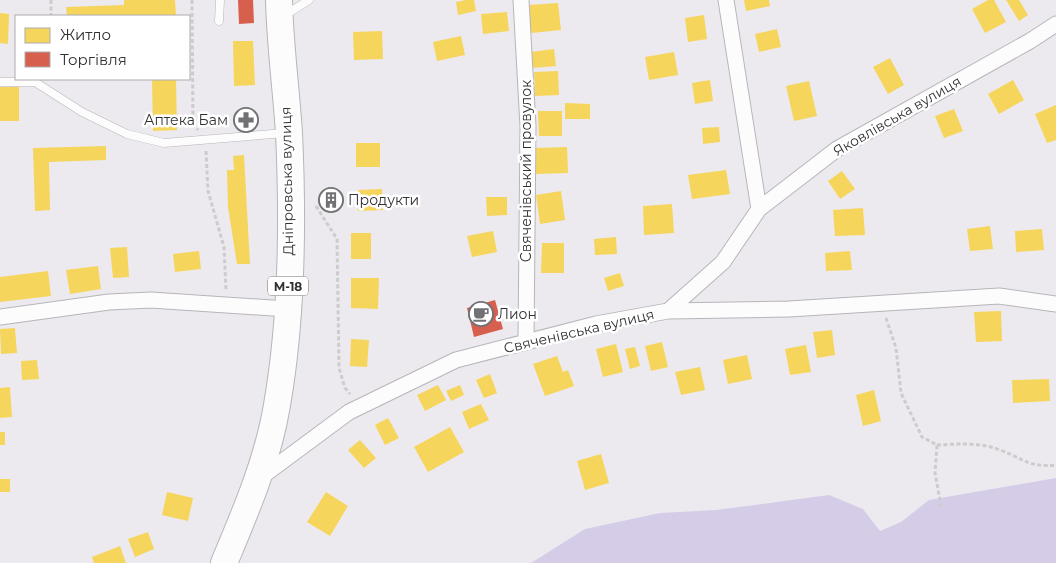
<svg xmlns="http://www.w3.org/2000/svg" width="1056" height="563" viewBox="0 0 1056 563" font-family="Montserrat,sans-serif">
<rect width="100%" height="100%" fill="#eceaef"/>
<path fill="#d5cde8" d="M1056,478V563H531L585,529L660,513L716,510L829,495L863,509L880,531L901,522L929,500Z"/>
<path fill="#f6d55c" d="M124,0H175L176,16H67L66,7L124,5Z
M466,0H474L476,11L458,15L456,2Z
M744,0H769L770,6L746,11Z
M988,0H994L1006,22L985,33L972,9Z
M1006,0H1019L1028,15L1019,21Z
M558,3L561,30L531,33L528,5Z
M507,12L509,31L483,34L481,14Z
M0,13L9,14L8,44L0,43Z
M704,15L707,39L688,42L685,18Z
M777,29L781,47L759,52L755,34Z
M382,31L383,59L354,60L353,32Z
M461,36L465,55L437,61L433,42Z
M233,41H253L255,85L234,86Z
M554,49L556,66L532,68L531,52Z
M674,52L678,75L649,80L645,57Z
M890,58L904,85L888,94L873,67Z
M558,71L559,95L535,96L534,72Z
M152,79H176L177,130L153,131Z
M710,80L713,101L695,104L692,83Z
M1013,80L1024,100L999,114L988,94Z
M809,81L817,116L794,121L786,86Z
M0,87H19V121H0Z
M565,103L590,104V119H565Z
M1056,105V140L1047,143L1035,114Z
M954,109L963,131L944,138L935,116Z
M538,111H562V136H539Z
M719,127L720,142L703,144L702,128Z
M356,143H380V167H356Z
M106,146V160L49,162L50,210L35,211L33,148Z
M567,147L568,173L536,174L535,148Z
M244,155L250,264H237L228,207L227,170H234L233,156Z
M726,170L730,194L692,199L688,175Z
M842,171L855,189L840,199L828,181Z
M382,189L383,210L358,211V190Z
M561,191L565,220L540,224L536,195Z
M486,197H507V215L487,216Z
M672,204L674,233L644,235L643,206Z
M863,208L865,235L835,236L833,210Z
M990,226L993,249L970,251L967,229Z
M1042,229L1044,250L1016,252L1015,231Z
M493,231L497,252L472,257L467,236Z
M351,233H371V259H351Z
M616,237L617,254L595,255L594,239Z
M542,243H564V273H541Z
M127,247L129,277L113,278L110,248Z
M199,251L201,269L175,272L173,254Z
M850,251L852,270L826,271L825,253Z
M98,266L101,289L70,294L66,270Z
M48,271L51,296L0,302V277Z
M620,273L624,286L608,291L604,278Z
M351,278H379L378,309L351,308Z
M1001,311L1002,341L976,342L974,312Z
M15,328L17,353L1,354L0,329Z
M832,330L835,355L817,358L813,332Z
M351,339L369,340L367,367L350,366Z
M662,342L668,367L651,371L645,346Z
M616,344L623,372L603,377L596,349Z
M806,345L811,372L790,375L785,349Z
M635,347L640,366L630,369L625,349Z
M747,355L752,379L728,384L723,360Z
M557,356L563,372L568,370L574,386L545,396L533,364Z
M37,360L39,379L22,380L21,361Z
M700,367L705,390L681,395L675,372Z
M490,374L497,393L484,398L476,380Z
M1049,379L1050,401L1013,403L1012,380Z
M438,385L446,400L425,411L417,395Z
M460,385L464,395L451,401L446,391Z
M10,387L12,417L0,418V388Z
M874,390L881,421L863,426L856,395Z
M481,404L489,420L469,429L462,412Z
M388,418L399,438L385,445L375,425Z
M450,427L464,452L428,472L414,447Z
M0,432H5V445H0Z
M360,440L376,458L364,468L348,450Z
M601,454L609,483L585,490L577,461Z
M0,479H10V492H0Z
M167,492L193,498L188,521L162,515Z
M326,492L348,506L330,536L307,522Z
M148,532L154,549L135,557L128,539Z
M120,546L126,563H94L92,557Z"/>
<path fill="#d6604d" d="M238,0H253L254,23L239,24Z
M338,191L339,209H324V192Z
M495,300L503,329L474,337L467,308Z"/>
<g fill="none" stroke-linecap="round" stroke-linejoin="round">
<defs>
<path id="lane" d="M285,15L309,0
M219,21L220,0
M0,82H35L82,112L127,134L164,143L285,133"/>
<path id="street" d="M521,0L528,126L526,342
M726,0L759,209
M668,311L723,262L759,209L837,149L1030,41L1056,24
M0,317L109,302L151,300L287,309
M260,478L349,412L456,360L596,324L668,311L789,309L999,296L1056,304"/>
<path id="highway" d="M224,563C245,513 268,460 277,405C292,319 293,219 289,133C286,88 280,44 279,0"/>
</defs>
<use href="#lane" stroke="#b6b5b9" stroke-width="9"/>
<use href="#street" stroke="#b6b5b9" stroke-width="17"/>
<use href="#highway" stroke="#b6b5b9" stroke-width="28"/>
<path stroke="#cccccd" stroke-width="3" stroke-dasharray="4 2.5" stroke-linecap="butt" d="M51,0V16
M192,0L193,124L198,130
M206,151L208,191L224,247L226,290
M316,206L337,239L339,368L345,388L350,394
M886,318L896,348L901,393L922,437L937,445L935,473L941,506
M937,445C957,444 981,442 1000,450C1023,458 1028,468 1056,465"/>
<use href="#lane" stroke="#fcfcfd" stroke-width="8"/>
<use href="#street" stroke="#fcfcfd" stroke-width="15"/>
<use href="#highway" stroke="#fcfcfd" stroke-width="26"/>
</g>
<defs>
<symbol id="pharmacy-ring" viewBox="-11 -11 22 22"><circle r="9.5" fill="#fff" stroke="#727175" stroke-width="1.5"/><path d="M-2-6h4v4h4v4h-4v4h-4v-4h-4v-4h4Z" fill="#727175"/></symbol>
<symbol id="building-ring" viewBox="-11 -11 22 22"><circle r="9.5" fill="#fff" stroke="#727175" stroke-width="1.5"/><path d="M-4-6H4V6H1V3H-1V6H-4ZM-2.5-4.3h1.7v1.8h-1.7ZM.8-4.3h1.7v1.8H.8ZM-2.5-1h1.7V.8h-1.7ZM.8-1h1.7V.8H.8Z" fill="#727175"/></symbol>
<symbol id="cafe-ring" viewBox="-11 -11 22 22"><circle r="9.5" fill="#fff" stroke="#727175" stroke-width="1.5"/><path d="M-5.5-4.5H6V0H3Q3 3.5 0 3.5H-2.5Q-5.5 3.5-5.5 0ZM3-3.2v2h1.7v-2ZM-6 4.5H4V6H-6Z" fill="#727175"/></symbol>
</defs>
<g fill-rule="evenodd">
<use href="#pharmacy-ring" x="232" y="106" width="28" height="28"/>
<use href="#building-ring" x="317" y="186" width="28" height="28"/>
<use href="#cafe-ring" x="467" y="300" width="28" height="28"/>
</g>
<g text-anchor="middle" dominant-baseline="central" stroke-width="5" stroke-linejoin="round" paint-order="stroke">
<rect fill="#fff" stroke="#6f6e70" stroke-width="1" x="268" y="276.5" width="40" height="19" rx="4"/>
<g font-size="12" font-weight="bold" fill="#313033">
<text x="288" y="286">М-18</text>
</g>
<g font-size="14" fill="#313033" stroke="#fff">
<text transform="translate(897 116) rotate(-30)">Яковлівська вулиця</text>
<text transform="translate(526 171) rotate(-90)">Свяченівський провулок</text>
<text transform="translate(287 181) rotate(-91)">Дніпровська вулиця</text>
<text transform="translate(579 331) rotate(-13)">Свяченівська вулиця</text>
</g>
<g font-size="14" fill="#313033" stroke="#fff" text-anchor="start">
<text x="228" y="120" text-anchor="end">Аптека Бам</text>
<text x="348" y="200">Продукти</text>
<text x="498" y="314">Лион</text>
</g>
</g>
<rect x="15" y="15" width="175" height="65" fill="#ffffff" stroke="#adacad"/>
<rect x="25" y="28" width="25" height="15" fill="#f6d55c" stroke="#adacad"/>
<text x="60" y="40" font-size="15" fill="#313033">Житло</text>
<rect x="25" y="52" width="25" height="15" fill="#d6604d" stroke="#adacad"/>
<text x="60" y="65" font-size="15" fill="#313033">Торгівля</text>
</svg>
